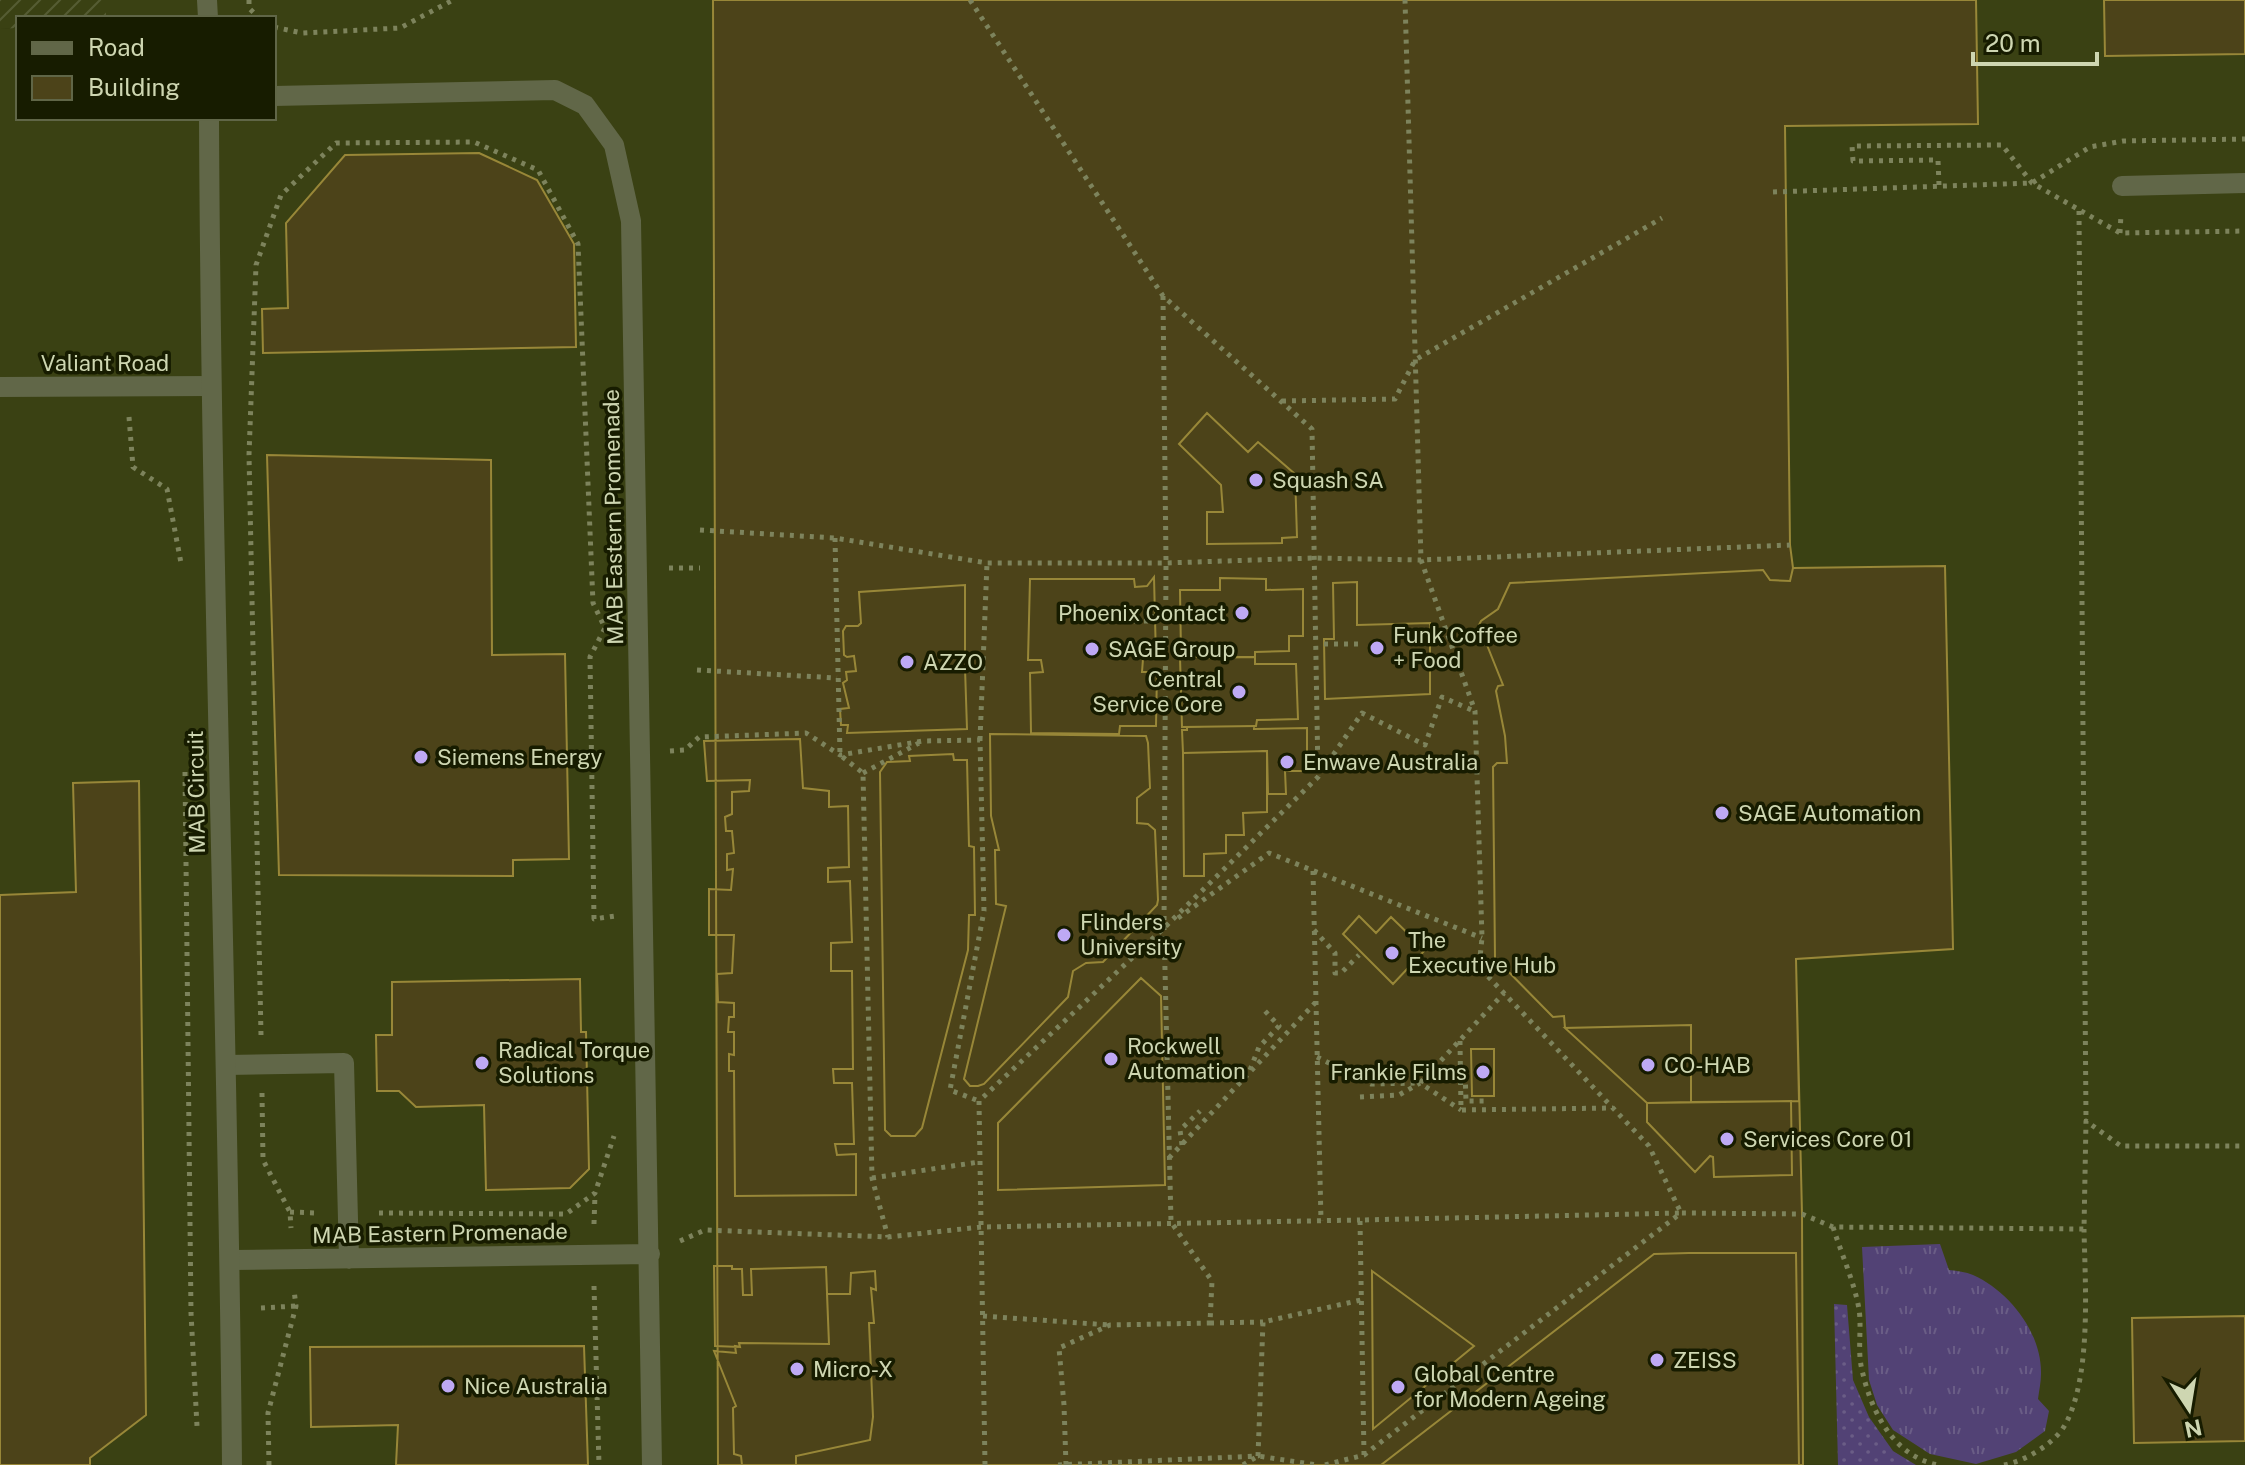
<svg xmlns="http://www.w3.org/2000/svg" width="2245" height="1465" viewBox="0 0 2245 1465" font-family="'Public Sans',sans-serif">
<defs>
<pattern id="industrial-furrows" width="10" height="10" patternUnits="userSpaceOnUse" patternTransform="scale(2)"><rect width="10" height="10" fill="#3a4113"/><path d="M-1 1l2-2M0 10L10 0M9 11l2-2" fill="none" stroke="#555c33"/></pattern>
<pattern id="grass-tufts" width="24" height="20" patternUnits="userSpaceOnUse" patternTransform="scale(2)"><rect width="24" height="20" fill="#524275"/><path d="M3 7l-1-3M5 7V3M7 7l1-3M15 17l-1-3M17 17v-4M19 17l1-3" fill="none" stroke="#6a5d86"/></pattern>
<pattern id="garden-dots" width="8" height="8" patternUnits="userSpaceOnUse" patternTransform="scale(2)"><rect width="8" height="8" fill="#524275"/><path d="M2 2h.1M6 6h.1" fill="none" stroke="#6a5d86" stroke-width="1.8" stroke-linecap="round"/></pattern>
</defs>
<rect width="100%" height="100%" fill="#2f350c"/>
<path fill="#3a4113" d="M106,0H2245V1465H0V29L18,28V118H274V18H106Z"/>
<path fill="url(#industrial-furrows)" d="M0,0H106V18H18V28L0,29Z"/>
<path fill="url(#grass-tufts)" d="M1940,1244L1949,1270C1957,1271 1966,1272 1973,1275C2009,1291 2042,1333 2041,1374C2041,1382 2039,1391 2038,1399L2049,1411L2045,1431L2016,1452L1976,1464L1930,1454L1893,1430L1877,1405L1869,1380L1862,1247Z"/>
<path fill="url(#garden-dots)" d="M1834,1304L1847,1305L1853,1380L1869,1417L1893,1451L1916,1465H1838Z"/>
<path fill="#4c4319" stroke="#988738" stroke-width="2" d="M713,0H1976L1978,124L1785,126L1790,545L1793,568L1945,566L1953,949L1796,959L1802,1214L1803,1465H718Z
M2104,0H2245V54L2105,56Z
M479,153L537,180L574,244L576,347L263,353L262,309L288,308L286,223L345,155Z
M1207,413L1248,452L1258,442L1295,474L1297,537L1282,538V543L1207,544V512H1223L1221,485L1179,444Z
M267,455L491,460L492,655L565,654L569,859L513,860V876L279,875Z
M1945,566L1953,949L1796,959L1799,1101L1691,1102V1025L1565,1028L1564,1016L1553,1017L1495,958L1493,767L1497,763H1507L1505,736L1496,691L1498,686L1503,685L1479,625L1481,621L1498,609L1510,583L1763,570L1770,580L1790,581L1793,568Z
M1154,577L1156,659H1143L1142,672H1157L1156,726H1120L1119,734L1031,733L1030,673L1043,672L1041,660H1028L1030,579H1134L1135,587L1147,586Z
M1220,578L1266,579V590L1303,589V636H1289V651L1255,652V657L1199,658L1198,653H1181L1180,590H1220Z
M1357,582V625L1430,623V694L1325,699L1324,639H1334L1333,583Z
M965,585V653L958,654V667L965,668L967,729L847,733L848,725H841L840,709L849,708L843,683L847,680L846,672L856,671L854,656L847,657L844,655L843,631L846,626H858L861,623L859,592Z
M1180,657H1255V664H1296L1298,719L1257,720L1256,726L1182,727Z
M1254,726V729L1307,728V771H1285L1286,794H1268L1267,751L1183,753L1182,730H1187V727Z
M990,734L1146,736L1148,743L1150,788L1137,798V823L1148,824L1155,830L1158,900L1157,905L1103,962L1086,963L1073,971L1068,997L984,1084L978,1086H970L964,1079L1006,906L996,904L995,850H999L991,816Z
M800,739L803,788L829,791V807L848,806L849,867L828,868V882L850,881L852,942L831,943V971H852L853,1069H833L834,1083H852L854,1144H835L837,1155L856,1154V1195L735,1196L734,1071H729V1054L734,1055V1032H728L729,1017H734V1003L718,1002L717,974L732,973L734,935H709V889L731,890L733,869L727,870V854L734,853L732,831H726L725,817L732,814V792L749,791L750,780L707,781L704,741Z
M1267,751V812L1243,813L1244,835H1226V853L1204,854V876H1184L1183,753Z
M953,754L954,760H967L969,846L974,847L975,915H969L968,950L922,1128L915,1136H891L885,1130L880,772L887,762L910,761L909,756Z
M139,781L146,1415L90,1458V1465H0V895L76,892L73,783Z
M1359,916L1376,933L1391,917L1425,950L1393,984L1343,934Z
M1141,978L1161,996L1165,1185L998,1190V1123Z
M580,979L581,1032H586L589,1169L570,1188L486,1190L484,1105L416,1107L399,1091H377L376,1035H392V982Z
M1691,1025V1102L1647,1103L1565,1028Z
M1471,1049H1494V1096H1472Z
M1791,1101L1792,1175L1714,1177L1713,1157L1710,1156L1695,1172L1647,1122V1103Z
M1689,1253H1796L1799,1465H1381L1654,1254Z
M714,1266H732V1269H742L743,1295H752L751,1269L826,1267L829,1344L739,1343L740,1347L715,1346Z
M875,1271L876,1290L871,1288L874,1323H869L873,1417L870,1440L796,1456V1465H742L741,1456L734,1454L733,1408L736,1406L714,1351L736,1353L735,1346L740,1347L739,1343L829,1344L827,1294H850L851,1273Z
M1372,1271L1474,1346L1373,1429Z
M2245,1316V1441L2134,1443L2132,1318Z
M584,1346L588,1465H396L398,1425L311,1427L310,1347Z"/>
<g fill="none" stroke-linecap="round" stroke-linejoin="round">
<path stroke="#7d835c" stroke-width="5" stroke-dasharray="4 6" stroke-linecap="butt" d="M249,0V8L259,18
M970,0L1163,296L1312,429L1318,776
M274,27L302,33L400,28L453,0
M1939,185L1938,160L1853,161L1852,146L2002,145L2032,183L2120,233L2245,231
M1773,192L2032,183L2090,147L2123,141L2245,139
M2079,211L2086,1121
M2120,233L2121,214
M1163,296L1166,563L1164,928L1171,1222L1212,1281L1210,1323L1263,1322
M1282,401L1395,399L1415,360L1662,218
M129,417L133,467L167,489L181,563
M700,530L835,538L987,563H1166L1314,558L1421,560L1405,0
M835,538L840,755L863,773L872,1178L888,1237
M669,568H700
M1134,621H1151V610L1135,611
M1324,644H1361
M697,670L837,678
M980,740L987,563
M670,751L685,750L699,737L806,733L840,755L923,741L980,740L984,911L950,1090L979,1101
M185,772L191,1313L197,1426
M863,773L919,743
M1313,871L1321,1221
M1178,918L1269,853L1482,938
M1314,930L1335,953V973H1341L1359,955
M261,1035L249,455L256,265L281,195L336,143L474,142L538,170L578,244L593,603L605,628L590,657L594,919L615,916
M1460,1041L1461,1110L1613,1108
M1317,1057L1371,1084L1420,1083L1504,993
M1460,1067L1465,1071L1466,1101H1487
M1250,1070L1259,1047L1279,1026L1265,1011
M262,1093L263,1160L290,1212L291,1228
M1360,1097L1399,1095L1420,1083L1461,1110
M1182,1145L1180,1130L1200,1111
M1169,1158L1315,1003
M872,1178L979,1162
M290,1212L317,1213
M379,1213L566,1214L595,1193L614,1136
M594,1224L595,1194
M1833,1227C1841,1253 1854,1281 1859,1309C1862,1329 1857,1350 1862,1370C1871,1411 1893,1456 1938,1465
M680,1241L705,1230L888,1237L981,1227L1360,1220
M594,1286L599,1465
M261,1308L296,1306
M983,1316L1109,1325
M1364,1455L1360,1220L1681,1213L1649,1146L1479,967L1482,938L1475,711L1421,560L1790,545
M269,1465L268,1413L296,1306L294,1290
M985,1465L979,1101L1164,928L1318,777L1362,713L1425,745L1442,697L1474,711
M1058,1465L1258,1456L1263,1322L1361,1300
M1066,1465L1064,1405L1059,1348L1110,1325L1210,1323
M1243,1465L1258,1456L1317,1465
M1325,1465L1364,1455L1681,1213L1802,1214L1833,1227L2084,1229L2086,1121L2121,1146H2245
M2004,1465C2025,1461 2054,1444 2065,1425C2092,1376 2085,1283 2084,1229"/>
<path stroke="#616748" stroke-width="20" d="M274,96L555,90L585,105L614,145L631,221L652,1465
M2122,186L2245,183
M0,387L211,386
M227,1065L344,1063L349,1259
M231,1260L650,1254"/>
<path stroke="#616748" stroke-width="20" d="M207,0L208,18
M209,118C211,567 228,1016 232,1465"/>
</g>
<g fill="#bea9f4" stroke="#171c00" stroke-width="3">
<circle cx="1256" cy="480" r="8"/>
<circle cx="1242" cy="613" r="8"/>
<circle cx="1377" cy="648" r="8"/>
<circle cx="1092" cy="649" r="8"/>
<circle cx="907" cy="662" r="8"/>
<circle cx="1239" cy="692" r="8"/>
<circle cx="421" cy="757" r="8"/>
<circle cx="1287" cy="762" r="8"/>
<circle cx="1722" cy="813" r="8"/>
<circle cx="1064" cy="935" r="8"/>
<circle cx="1392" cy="953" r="8"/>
<circle cx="1111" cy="1059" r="8"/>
<circle cx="482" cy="1063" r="8"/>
<circle cx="1648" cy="1065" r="8"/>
<circle cx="1483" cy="1072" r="8"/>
<circle cx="1727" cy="1139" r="8"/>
<circle cx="1657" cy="1360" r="8"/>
<circle cx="797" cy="1369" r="8"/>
<circle cx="448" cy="1386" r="8"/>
<circle cx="1398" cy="1387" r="8"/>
</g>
<g text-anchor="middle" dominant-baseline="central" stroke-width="7" stroke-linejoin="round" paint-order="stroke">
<g font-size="22" fill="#ced6b1" stroke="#171c00">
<text x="105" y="363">Valiant Road</text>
<text transform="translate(613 517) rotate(-91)">MAB Eastern Promenade</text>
<text transform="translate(196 792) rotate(-91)">MAB Circuit</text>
<text transform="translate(440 1233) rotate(-1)">MAB Eastern Promenade</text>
</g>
<g font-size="22" fill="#ced6b1" stroke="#171c00" text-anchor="start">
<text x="1272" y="480">Squash SA</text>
<text x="1226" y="613" text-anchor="end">Phoenix Contact</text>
<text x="1393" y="635">Funk Coffee<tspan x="1393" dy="25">+ Food</tspan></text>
<text x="1108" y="649">SAGE Group</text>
<text x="923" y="662">AZZO</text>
<text x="1223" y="679" text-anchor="end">Central<tspan x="1223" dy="25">Service Core</tspan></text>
<text x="437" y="757">Siemens Energy</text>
<text x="1303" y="762">Enwave Australia</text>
<text x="1738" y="813">SAGE Automation</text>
<text x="1080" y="922">Flinders<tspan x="1080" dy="25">University</tspan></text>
<text x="1408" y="940">The<tspan x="1408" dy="25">Executive Hub</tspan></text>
<text x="1127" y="1046">Rockwell<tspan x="1127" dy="25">Automation</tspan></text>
<text x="498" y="1050">Radical Torque<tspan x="498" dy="25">Solutions</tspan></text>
<text x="1664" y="1065">CO-HAB</text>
<text x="1467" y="1072" text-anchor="end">Frankie Films</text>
<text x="1743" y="1139">Services Core 01</text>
<text x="1673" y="1360">ZEISS</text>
<text x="813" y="1369">Micro-X</text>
<text x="1414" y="1374">Global Centre<tspan x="1414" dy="25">for Modern Ageing</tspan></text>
<text x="464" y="1386">Nice Australia</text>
</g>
</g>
<rect x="16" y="16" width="260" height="104" fill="#171c00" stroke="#606647" stroke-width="2"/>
<rect x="32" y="42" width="40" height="12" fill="#616748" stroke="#606647" stroke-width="2"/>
<text x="88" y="56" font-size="24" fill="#ced6b1">Road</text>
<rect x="32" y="76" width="40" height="24" fill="#4c4319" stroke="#606647" stroke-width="2"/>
<text x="88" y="96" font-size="24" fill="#ced6b1">Building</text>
<g transform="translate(2189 1409) rotate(168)" stroke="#171c00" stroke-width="6" paint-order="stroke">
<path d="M0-6L14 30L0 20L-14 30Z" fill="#ced6b1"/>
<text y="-12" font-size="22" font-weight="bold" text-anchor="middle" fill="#ced6b1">N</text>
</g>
<path d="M1973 52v12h124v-12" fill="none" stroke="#ced6b1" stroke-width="4"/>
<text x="1985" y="52" font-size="24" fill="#ced6b1" stroke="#171c00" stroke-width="6" paint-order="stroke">20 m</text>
</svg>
